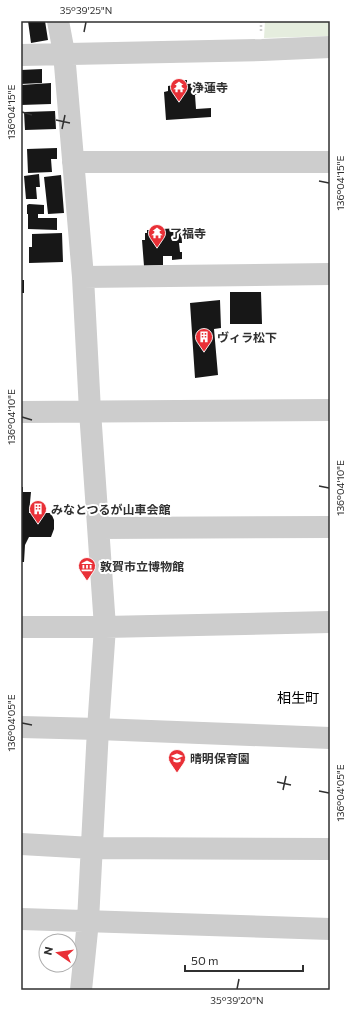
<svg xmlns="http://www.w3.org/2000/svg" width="351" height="1011" viewBox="0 0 351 1011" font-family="Commissioner,'Noto Sans JP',sans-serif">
<rect width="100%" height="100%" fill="#fff"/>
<path fill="#e5edde" d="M265,21H330V36L264,38Z"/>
<path fill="#171717" d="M28,21H45L48,40L31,43Z
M42,69V83L21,84V70Z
M187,80V84L198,83L199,94L195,95L196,109L211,108V117L166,120L164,92L168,91V86L174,85V81Z
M51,83V104L21,105V85Z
M55,111L56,129L25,130L24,112Z
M57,148V159H51L52,172L28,173L27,149Z
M39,174L40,187H36L37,199H26L24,176Z
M61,175L64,213L48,214L44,177Z
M29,204L44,205V214H38V218H57V230L28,229V214H27V205Z
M181,228L182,243H179L180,252H182V259L172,260V256H163V265L144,266L142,240H145V233H147V230H152V233H154V237H163L162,229Z
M62,233L63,262L29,263V247H32V234Z
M21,280H24V293H21Z
M230,292H261L262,324H230Z
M220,300L221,328L214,329L218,375L195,378L190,303Z
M21,487H23V492H31L29,513H51L54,520V529L51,537H29L25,545L24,562H21Z"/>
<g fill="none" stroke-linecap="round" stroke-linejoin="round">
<path stroke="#cdcdcd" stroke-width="2.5" stroke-dasharray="2 2" stroke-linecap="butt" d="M261,21V32"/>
<path stroke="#cdcdcd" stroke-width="22" d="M58,21L64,53L83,277L90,411L105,627L98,729L88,921L81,990
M21,55L262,50L330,47
M73,162H330
M83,277L330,274
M21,412L330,410
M99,528L330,527
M21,627H105L330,622
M21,727L98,729L330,738
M21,844L92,848L330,849
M21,919L330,929"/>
</g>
<path fill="none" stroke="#303030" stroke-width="1.5" d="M84,32L86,22M22,112L32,115M56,120L70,123M62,129L65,115M319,181L329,183M22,417L32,420M319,486L329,488M22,723L32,725M277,782L291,785M283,790L286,776M319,791L329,793M237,989L239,979"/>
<defs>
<symbol id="temple-pin" viewBox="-11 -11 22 30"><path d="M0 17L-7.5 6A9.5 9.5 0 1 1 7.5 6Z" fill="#e93037" stroke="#fff"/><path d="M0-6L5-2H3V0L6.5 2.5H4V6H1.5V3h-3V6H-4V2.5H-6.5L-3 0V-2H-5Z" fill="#fff"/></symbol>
<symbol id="building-pin" viewBox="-11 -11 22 30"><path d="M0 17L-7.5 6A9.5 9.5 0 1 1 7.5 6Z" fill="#e93037" stroke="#fff"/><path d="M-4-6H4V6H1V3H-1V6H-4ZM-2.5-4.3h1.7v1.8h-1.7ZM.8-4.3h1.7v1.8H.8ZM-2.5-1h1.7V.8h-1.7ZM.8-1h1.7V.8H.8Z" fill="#fff"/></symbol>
<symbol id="museum-pin" viewBox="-11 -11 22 30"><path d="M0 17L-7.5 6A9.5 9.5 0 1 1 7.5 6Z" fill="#e93037" stroke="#fff"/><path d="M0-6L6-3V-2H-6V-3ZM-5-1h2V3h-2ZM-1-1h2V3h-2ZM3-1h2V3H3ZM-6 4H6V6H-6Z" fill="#fff"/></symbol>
<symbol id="school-pin" viewBox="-11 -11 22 30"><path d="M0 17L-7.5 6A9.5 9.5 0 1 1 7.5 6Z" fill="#e93037" stroke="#fff"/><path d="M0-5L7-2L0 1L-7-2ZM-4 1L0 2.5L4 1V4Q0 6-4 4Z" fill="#fff"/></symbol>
</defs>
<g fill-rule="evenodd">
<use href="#temple-pin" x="169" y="77" width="20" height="27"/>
<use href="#temple-pin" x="147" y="223" width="20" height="27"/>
<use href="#building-pin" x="194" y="327" width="20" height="27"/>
<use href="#building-pin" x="28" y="499" width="20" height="27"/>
<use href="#museum-pin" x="77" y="556" width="20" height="27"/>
<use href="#school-pin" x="167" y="748" width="20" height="27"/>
</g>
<g text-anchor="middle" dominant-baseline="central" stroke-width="4" stroke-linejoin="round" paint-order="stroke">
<g font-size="12" font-weight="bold" fill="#303030" stroke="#fff" text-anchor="start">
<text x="192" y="87">浄蓮寺</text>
<text x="170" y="233">了福寺</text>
<text x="217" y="337">ヴィラ松下</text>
<text x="51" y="509">みなとつるが山車会館</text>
<text x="100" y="566">敦賀市立博物館</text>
<text x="190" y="758">晴明保育園</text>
</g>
<g font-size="14" fill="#000" stroke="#fff">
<text x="298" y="697">相生町</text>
</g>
</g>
<rect width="351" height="1011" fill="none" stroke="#ffffff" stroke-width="44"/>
<g transform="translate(58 953) rotate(283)"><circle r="19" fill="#ffffff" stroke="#acacac"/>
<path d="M0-3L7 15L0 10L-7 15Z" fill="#e93037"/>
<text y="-6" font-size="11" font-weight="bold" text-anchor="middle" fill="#303030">N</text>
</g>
<path d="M185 965v6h118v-6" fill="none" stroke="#303030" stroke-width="2"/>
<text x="191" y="965" font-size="12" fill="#303030" stroke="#ffffff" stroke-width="3" paint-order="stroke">50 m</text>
<rect x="22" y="22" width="307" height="967" fill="none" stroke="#303030" stroke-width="1.5"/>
<g font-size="10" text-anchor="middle" fill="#303030">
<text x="86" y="14">35°39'25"N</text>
<text transform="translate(11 112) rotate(-90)" y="4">136°04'15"E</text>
<text transform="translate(340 183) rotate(-90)" y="4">136°04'15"E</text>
<text transform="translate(11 417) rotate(-90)" y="4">136°04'10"E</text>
<text transform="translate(340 488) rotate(-90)" y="4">136°04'10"E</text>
<text transform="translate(11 723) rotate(-90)" y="4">136°04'05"E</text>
<text transform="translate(340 793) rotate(-90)" y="4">136°04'05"E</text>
<text x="237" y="1004">35°39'20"N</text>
</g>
</svg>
